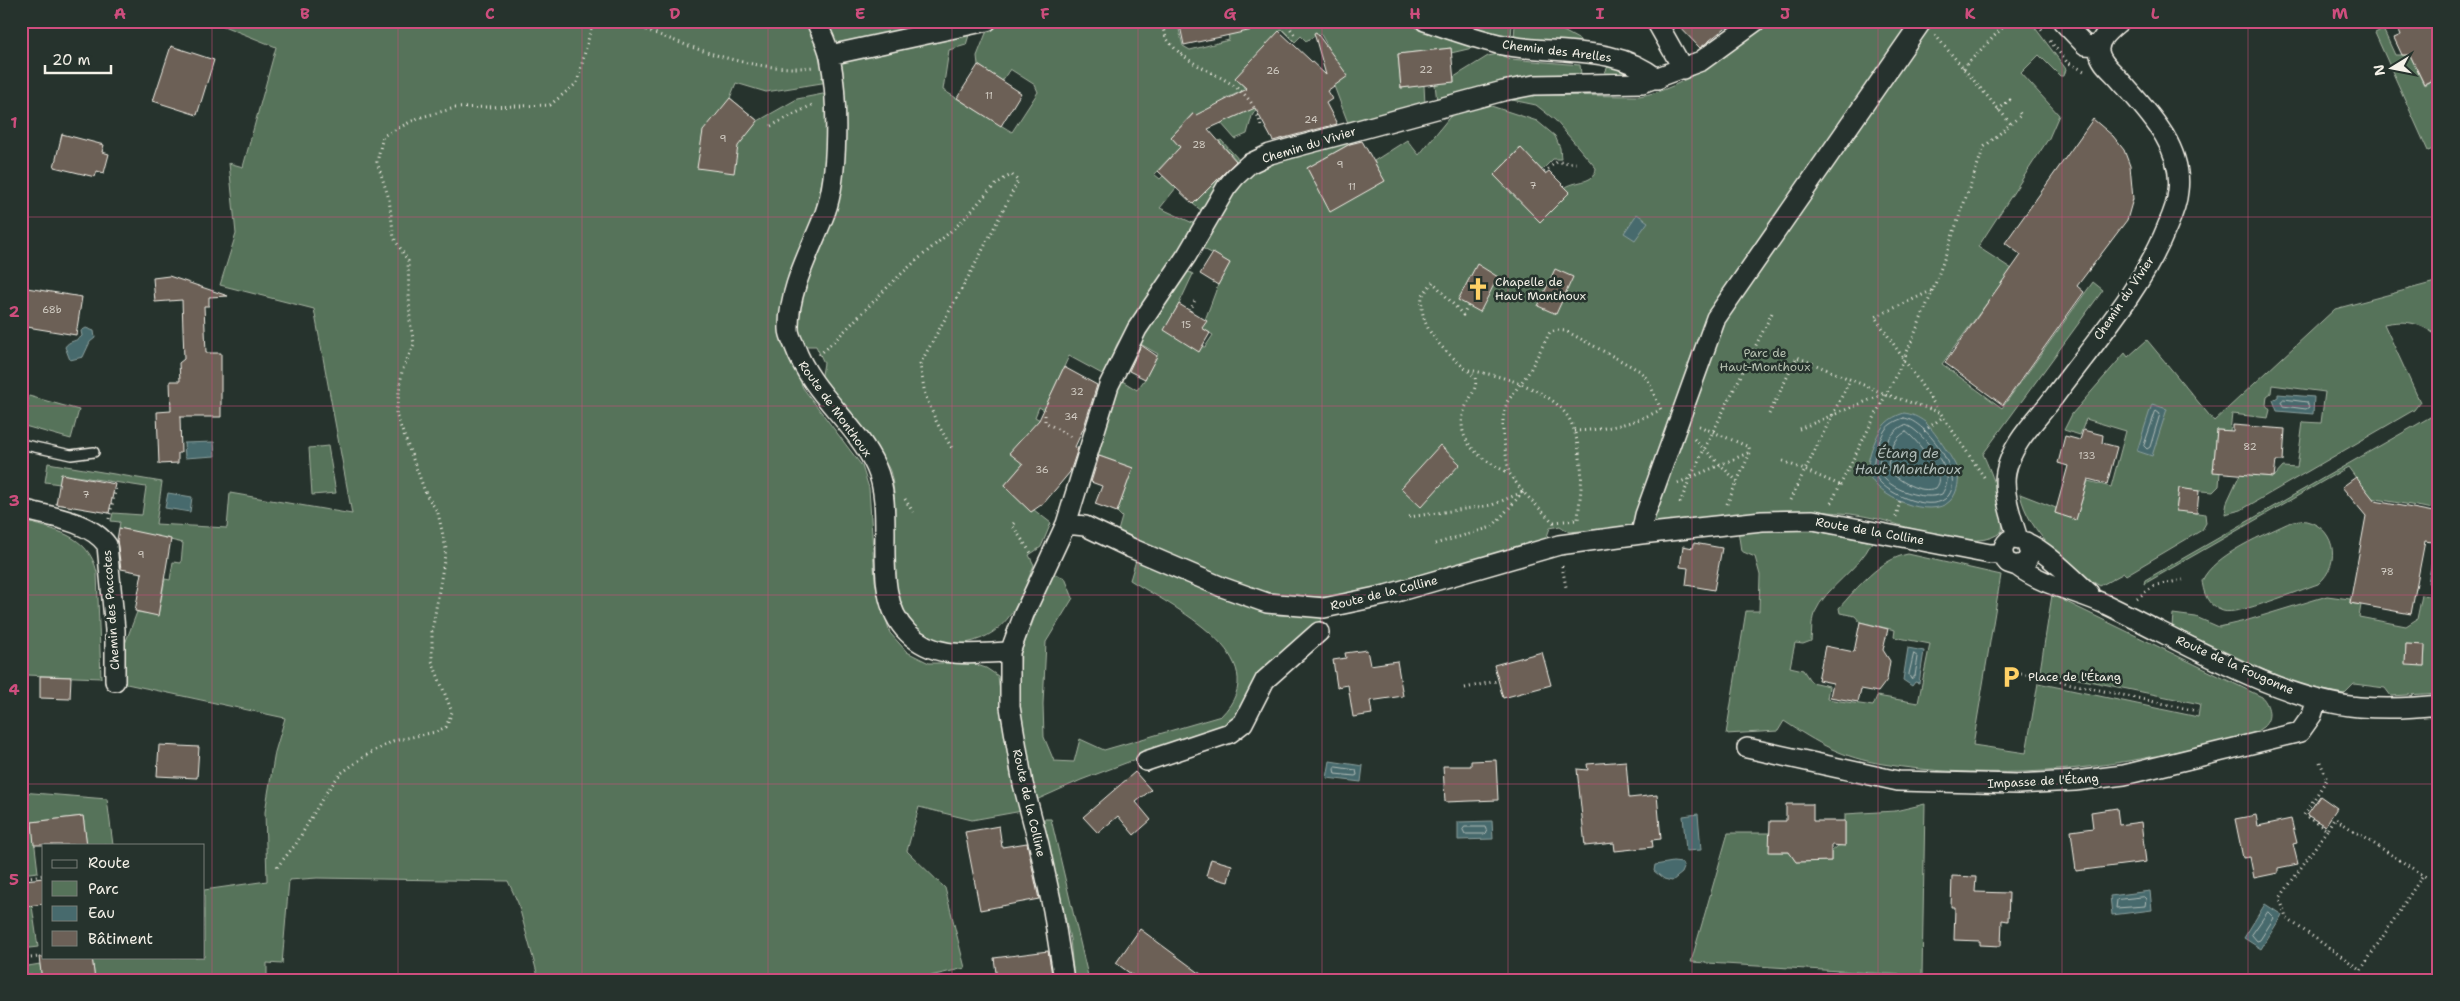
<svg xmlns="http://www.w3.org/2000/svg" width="2460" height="1001" viewBox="0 0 2460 1001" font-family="'Shantell Sans',sans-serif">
<rect width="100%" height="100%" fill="#26332d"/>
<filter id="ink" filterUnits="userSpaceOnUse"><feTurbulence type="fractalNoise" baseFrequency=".02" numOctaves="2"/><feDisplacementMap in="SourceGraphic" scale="10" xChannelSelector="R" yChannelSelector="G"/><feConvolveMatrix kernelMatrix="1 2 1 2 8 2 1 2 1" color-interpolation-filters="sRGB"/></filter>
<g filter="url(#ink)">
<path fill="#56735a" stroke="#a5b2a1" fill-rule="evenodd" d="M211,21H904V25L934,21L936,27L944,26L952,38L969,35L966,45L949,50L943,90L1012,132L1038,92L1035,85L1010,69L1002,81L978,65L977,56L988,28L1022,21H1177L1183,46L1190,50L1229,40L1227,21H1409L1480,43L1481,46L1451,53V48L1398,54L1401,88L1424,85L1425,105L1348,123L1334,86V70L1327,45L1320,33L1306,41L1301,36L1295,42L1282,29L1235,78L1260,102L1252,116L1247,134L1235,139L1221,123L1248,111L1240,92L1225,99L1226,102L1204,125L1193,113L1171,137L1180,147L1154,174L1160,179L1163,176L1176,188L1160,208L1195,224L1117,344L1104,375L1069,356L1044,410L1039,407L1035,417L1054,428L1004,486L1031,512L1034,510L1051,523L1041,547L1029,555L1034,565C1019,601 1010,634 966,643C952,646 943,644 930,639C873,616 905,517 890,471C887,463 879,455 875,449C858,425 839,403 821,380L824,363L816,346H802C786,290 829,253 836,200C842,154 842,108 840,62L821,78L828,82L766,92L736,83L730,98L758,121L797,99L828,93L825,168L813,221L782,303V337L803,388L862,466L869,488L875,581L890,633L907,652L929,663H971L986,668L998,676L1010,772L1022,811L972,820L919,807L907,851L945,888L965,968L913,980H539L518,903L508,881L317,878L289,880L282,964L267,963V980H95L92,957H204V890L267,881L265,812L275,752L285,718L122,683L120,657L137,612L158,615L165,579L170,580L173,562L181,563L183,543L119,528L120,522L111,521L113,513L142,515L146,487L62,474L60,484L45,482L48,463L162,482L156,524L227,528L230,493L352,514L314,309L220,285L236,234L229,163L243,167L276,47Z
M1446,21L1512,23L1511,38Z
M1765,21H2030L2066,69L2064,76H2060L2039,55L2021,73L2059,115L2049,138L1978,247L2012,269L1942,364L2002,408L2093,282L2103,290L1983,454C1993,477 2005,505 2002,531C1977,555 1908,526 1878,519C1805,502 1726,517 1653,523L1650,518L1633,526L1569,532L1560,526L1550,528L1546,539L1368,591L1324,597L1277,594L1278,615H1313L1322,619L1319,626L1226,729L1131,761L1081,780L1034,801L1019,707L1021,652L1052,573L1065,578L1073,598L1046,642L1043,704L1044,737L1054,761L1074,762L1080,739L1104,750L1221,716C1280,657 1171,606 1130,580L1140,547L1118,531L1122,517L1117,512L1133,468L1094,454L1119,379L1137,390L1145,379L1158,354L1137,342L1185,270L1193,274L1179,304L1165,329L1191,345L1205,347L1213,335L1202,328L1218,285L1230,263L1202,248V240C1215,218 1232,184 1255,170C1283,153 1328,147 1360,138L1307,168L1330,211L1384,181L1374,161L1407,140L1419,155L1452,114L1485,104L1537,121L1555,136L1560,148L1561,159H1553L1542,170L1520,148L1494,175L1540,222C1546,213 1558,191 1566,187C1577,180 1595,184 1596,168L1555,120L1536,105L1512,100L1533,95L1639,96C1685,90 1730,49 1765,21Z
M1515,24L1558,28L1580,40L1581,43L1514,38Z
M2383,29L2395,55H2410L2424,85L2439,77V147L2428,151L2375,33Z
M1498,54L1510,59L1580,65L1581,74L1604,75L1608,66L1625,69L1622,75L1437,102L1435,84L1454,82V77L1488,56Z
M1221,140L1241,162L1222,183L1202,211L1193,204L1237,161L1219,141Z
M2439,281V306H2436L2437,336C2420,322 2405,320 2384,324L2420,402L2414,410L2241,510L2225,514L2227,502L2240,474L2274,477L2283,467L2297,468L2303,422L2321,423L2325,392L2272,385L2271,393L2267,396L2266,405L2270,410L2268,418L2232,414L2230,431L2217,430L2213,471L2220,472L2219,486L2213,492L2179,489L2176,510L2205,514L2206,523L2202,530L2126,575L2124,573L2100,586C2068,568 2028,532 2020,494L2056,508L2055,513L2076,519L2088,481L2111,487L2126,431L2086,419L2080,435L2064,430L2072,414L2125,353L2128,357L2147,340L2214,421L2335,309Z
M29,396L79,410L71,439L21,425Z
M2439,412V510L2371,498L2348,467L2144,584L2145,580Z
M328,446L336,493L312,495L309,448Z
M21,520C54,530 88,534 97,572L101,678L26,675L21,713Z
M2300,520C2335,523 2343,563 2318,584C2300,590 2237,616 2223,611C2208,606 2204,595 2202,581C2214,554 2266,534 2293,521Z
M1801,528L1872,542C1858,571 1827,585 1814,614C1811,622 1812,633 1811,641L1803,644L1795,643L1790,667L1803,670L1811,682L1829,686L1827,699L1873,706L1877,696L1918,703L1930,644L1894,637L1895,630L1860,622L1855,616L1840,613L1839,608C1857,588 1880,559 1908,554L2001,575L1973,745L2026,753L2038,683L2198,717L2200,704L2040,671L2052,595L2262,697C2269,705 2273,718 2263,727C2249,738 2226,740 2209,744C2148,759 2087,770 2023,772C1977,773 1929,772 1883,764C1843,758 1817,743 1784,721L1778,731L1726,734L1746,611H1759L1760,575L1755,557L1741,551L1738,530Z
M2422,595L2439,598V693L2391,696L2385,688L2354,684L2344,694L2302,686L2286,680L2172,627L2173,614L2196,617L2219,627L2245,621L2327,596L2350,599V603L2361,605L2359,617L2406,626L2417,619ZM2406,644L2425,645L2424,666L2405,664Z
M21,792L107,799L113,845H87L83,816L32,822L38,872L21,874Z
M1925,804L1922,976L1691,962L1728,833H1770V852H1789L1796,862L1831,861V852L1838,846L1845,845V814L1895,811Z
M1043,819H1051L1089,980H1074L1070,939Z
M21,882H24L27,906H32L38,947L21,949V944L29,943Z
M40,964L42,980H33L32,974L21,975L22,967Z"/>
<path fill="#476a6d" stroke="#8ca09e" d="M1637,214L1648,222L1635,240L1624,233Z
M86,328L94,331L95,338L90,342L83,357L70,360L65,347C69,340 77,342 82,336L81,331Z
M2278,394L2314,397L2313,414L2277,411L2273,400L2278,397Z
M2152,404L2167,409L2152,456L2137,451Z
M1904,413C1912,414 1918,417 1925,422C1932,428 1954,460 1957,469C1960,479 1958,493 1950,501C1931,520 1876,497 1869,474C1866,464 1871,450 1875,441C1881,426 1888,418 1904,413Z
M214,442L215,456L185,458L184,443Z
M168,493L192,497L190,512L165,508Z
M2435,544L2439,545L2437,590L2428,583Z
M1908,648L1924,651L1919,683L1915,682L1912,686L1903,680Z
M1330,761L1363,766L1361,782L1327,778Z
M1698,814L1701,850L1686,851L1683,816Z
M1492,821L1493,839L1458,840V822Z
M1673,862L1682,863L1684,868L1682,873L1672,881L1664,879L1654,871L1655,865Z
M2150,891L2152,910L2112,915L2110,896Z
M2265,904L2282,915L2261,949L2244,938Z"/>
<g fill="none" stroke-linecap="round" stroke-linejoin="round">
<path stroke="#afbbb7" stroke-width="1" d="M2284,399L2307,402L2309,407L2306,409L2283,406L2281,402Z
M2156,411L2160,414L2150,447L2147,449L2144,446Z
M1904,418C1926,420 1970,480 1945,499C1928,512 1883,493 1875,475C1870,463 1879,440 1885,430C1889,424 1897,420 1904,418Z
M1905,425C1918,427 1941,458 1946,471C1949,479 1946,487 1942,494C1925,501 1888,490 1880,472C1875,458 1891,429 1905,425Z
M1906,432C1915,437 1937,467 1939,477C1940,481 1939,484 1936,488C1919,494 1900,481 1888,470C1888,457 1893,437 1906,432Z
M1914,654L1918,657L1915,676L1911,679L1909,675Z
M1336,767L1356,770L1357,775L1355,776L1335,774L1334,769Z
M1465,827H1485L1487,832L1485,834H1465L1463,830Z
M2144,897L2146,899L2145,906L2116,908L2117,900Z
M2268,912L2274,918L2260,940L2257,941L2252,935Z"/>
</g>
<path fill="#6c6057" stroke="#f4f1e8" d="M1179,21H1256L1257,29L1184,45Z
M1674,21H1734L1700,48Z
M2395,21H2439V77L2424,84L2410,55H2402L2394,38L2401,35Z
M1279,31L1326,75L1314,33L1316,32L1348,76L1327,91L1332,99L1326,103L1337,124L1273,141L1255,108L1208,129L1236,161L1193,204L1158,171L1180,147L1171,137L1194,113L1196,115L1247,89L1235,78Z
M171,46L214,60L197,115L153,101Z
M1451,48L1454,82L1401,88L1398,54Z
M978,65L1021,93L1001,126L957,98Z
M730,98L758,121L738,146L734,173L697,168L703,131Z
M2093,119L2113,136L2124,150L2130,166L2133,199L2127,220L2077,286L2084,292L2003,405L1945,363L2021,255L2005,243Z
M62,134L104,145L102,152L109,154L104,173L97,171L95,177L54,167Z
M1362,141L1385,181L1330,212L1307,168L1350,144Z
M1521,148L1545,174L1549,171L1570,192L1540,222L1494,175Z
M1213,253L1230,263L1218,285L1200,274Z
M1477,264L1498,277L1480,312L1458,300Z
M1555,269L1573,277L1556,314L1538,306Z
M169,276L228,296L209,297V306H204L206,353H221V417H180L181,453H178V463L159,464L157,412L171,411L170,381H180L179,363L184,359L182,300L155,302L153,278Z
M27,288L82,297L76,335L21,326Z
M1179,304L1207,321L1202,328L1210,333L1199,352L1164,330Z
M1141,345L1157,356L1145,379L1129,371Z
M1064,367L1097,385L1084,427L1075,447L1078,448L1070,472L1044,503L1031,512L1004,486L1023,464L1009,453L1039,420Z
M2233,425L2285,429L2283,461H2276L2274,477L2213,472L2217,430L2233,431Z
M2083,430L2103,435L2102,443L2117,447L2107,484L2088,479L2076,520L2055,513L2068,466L2058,463L2065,436L2080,440Z
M1440,445L1460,464L1421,507L1401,488Z
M1099,456L1133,468L1117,512L1095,504L1102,486L1091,482Z
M61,474L115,484L109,513L56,504Z
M2356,477L2375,501L2439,513V543L2425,541L2411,614L2350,603L2366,516L2342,487Z
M2179,488L2199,491L2197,513L2176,511Z
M119,528L171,539L158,616L135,611L142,573L121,569L117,540Z
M1694,543L1722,548L1714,590L1686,585L1688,568L1680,567L1683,546L1693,548Z
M1860,622L1888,629L1883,650L1890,661L1887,680L1878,692L1861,689L1858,702L1830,697L1833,683L1818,680L1825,646L1854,652Z
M2406,644L2425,645L2424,666L2405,665Z
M1367,650L1370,665L1397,661L1403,696L1370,701L1372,714L1353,717L1348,685L1337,687L1333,660L1346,658L1345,653Z
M1542,652L1551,685L1503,698L1494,665Z
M40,676L71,677L70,699L40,698Z
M159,745L199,747L197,778L157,776Z
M1496,760L1498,800L1445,802L1443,766H1471V761Z
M1626,761L1629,798L1657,795L1661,839L1652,840L1653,847L1615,851L1614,843L1585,846L1577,769L1588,770L1587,764Z
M1135,772L1151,790L1136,802L1151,820L1134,835L1118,816L1098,833L1083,817Z
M2320,796L2337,808L2325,826L2307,815Z
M1786,804H1813V821H1845V846L1831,845V861L1796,862L1789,852H1769L1770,821H1786Z
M2117,808L2119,825L2141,822L2146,862L2076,871L2071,831L2093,828L2091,812Z
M2256,815L2258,826L2291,819L2297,843L2293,844L2298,864L2278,868V873L2254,878L2250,857L2243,858L2235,819Z
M83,816L87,845H34L32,822Z
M999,826L1002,847L1027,843L1039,899L980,910L965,832Z
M1211,859L1232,865L1228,882L1206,876Z
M1952,876L1976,877L1975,892L2009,893L2008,921L2002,920L2001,946L1980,945V941L1954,940L1955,907H1951Z
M44,878V904L27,906L24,880Z
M1140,929L1209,980H1139L1116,963Z
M1048,951L1053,980H997L994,958Z
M39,957H92L95,980H42Z"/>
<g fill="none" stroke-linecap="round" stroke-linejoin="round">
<defs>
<path id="lane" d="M21,444L71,455L94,452"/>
<path id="street" d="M816,21C821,33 828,45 830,57C838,97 839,175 825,213C811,250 788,289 789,329C789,335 793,342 795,347C812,394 856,423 876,467C898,516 867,593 908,633C936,661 974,653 1010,652
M1425,21C1449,29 1473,38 1498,44C1552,56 1612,42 1658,79
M1656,21L1683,69
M2062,21L2085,45L2099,46
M830,55L987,21
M21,509C48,516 90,521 107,545L115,630V681
M1066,524L1109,385L1137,329L1187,255L1226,188L1235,177L1249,164L1270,154L1299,146L1503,91L1534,85L1642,83L1701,61L1756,21
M1641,534L1645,515L1716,318L1922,21
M2018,539C2012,519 2002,492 2006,472C2012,442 2037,420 2054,397C2094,343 2142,289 2167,227C2172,216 2177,204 2178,191C2184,146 2145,109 2118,78C2111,70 2100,62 2099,51C2098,38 2111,29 2120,21
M2026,542L2030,554L2026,562L2017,566L2008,563C2001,556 2001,547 2009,540C2030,533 2073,579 2089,593
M2017,566C2044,586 2077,591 2107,605C2183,641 2275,699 2359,707C2385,709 2413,708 2439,705
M1747,748L1898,781L2017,784L2075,781L2124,775L2300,732L2312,715L2317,699
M1146,761L1230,733L1243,723L1265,680L1319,632
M1064,980L1053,910L1039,845L1023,784L1010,707V652L1024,614L1066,524L1085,526L1131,548L1222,587L1267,603L1324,608L1386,595L1559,545L1641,534L1762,521L1813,520L1990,554L2003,553"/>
</defs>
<use href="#lane" stroke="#f4f1e8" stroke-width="12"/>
<use href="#street" stroke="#f4f1e8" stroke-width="22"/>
<path stroke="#f4f1e8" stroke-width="3" stroke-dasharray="1 4" stroke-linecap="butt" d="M623,21C682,43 748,74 813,67
M1161,21C1163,28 1165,38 1170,43C1200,79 1250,74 1261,127
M2035,21L2044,32
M1294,34L1288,25L1297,21
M1935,35L2011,124
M2050,41L2067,62L2084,71
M1963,68L2009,21
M1998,110L2010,100L2012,103
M771,126L814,104
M1544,172L1557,162L1576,163
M1468,306L1463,315L1433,282L1422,296C1418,334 1450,354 1475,377C1478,389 1470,396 1466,406C1451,441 1482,460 1509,473
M1190,311L1196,298
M819,355C845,332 868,306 893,282C916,259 944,239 967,216C981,201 992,183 1012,175L1018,181L977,261L920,364L925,395L937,423L953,450
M1469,370C1501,376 1545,387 1566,414C1576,427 1579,449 1581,466C1583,483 1579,502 1578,520
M1769,414L1797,357L1885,394L1939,412
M1045,415V422L1071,437
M1699,426L1749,447L1750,452
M1799,429L1884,394
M1574,431C1604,430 1633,424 1660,410
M1924,431L1943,417
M1694,439L1740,484
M1783,461L1840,485
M1984,477L1875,317L1933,290L1984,147L2021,115L2019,112
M1678,483L1750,452
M905,499L913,512
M1790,500L1850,380
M1680,503L1690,478L1772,313
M1831,503L1904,359L1933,290
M1727,504L1750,453
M1409,517L1492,505L1523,492
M1896,517L1900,501
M109,519L116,487
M1554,522L1576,520
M1014,523L1012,525L1031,553
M1554,523L1523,492L1509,473L1503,436V418L1507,402L1529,372L1550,332L1557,330L1566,331L1640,371L1648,380L1661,410
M1435,544L1492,527L1523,492
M1562,566L1566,587
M2137,598L2156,585L2183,580
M2011,671L2197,711
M1465,688L1497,681
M2320,762L2327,779L2304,815L2327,830L2334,818L2426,877
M2327,830L2280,898L2286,918L2361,970L2423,875
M277,867L296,844L325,794L340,774L365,756L393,741L435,732L446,727L452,712L432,661V632L446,549L438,513L426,494L396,414L402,371L414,344L410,322L408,261L394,238L389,199L377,162L383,136L418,118L455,108L550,105L577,83L593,21
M21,878L44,875
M21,959L39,957"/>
<use href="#lane" stroke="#26332d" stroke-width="9"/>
<use href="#street" stroke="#26332d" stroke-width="19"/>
</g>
</g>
<path fill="none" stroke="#ce4e7e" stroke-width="1" stroke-opacity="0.55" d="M212,21V980M398,21V980M582,21V980M768,21V980M952,21V980M1138,21V980M1322,21V980M1508,21V980M1692,21V980M1878,21V980M2062,21V980M2248,21V980M21,217H2439M21,406H2439M21,595H2439M21,784H2439"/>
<defs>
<symbol id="church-bare" viewBox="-9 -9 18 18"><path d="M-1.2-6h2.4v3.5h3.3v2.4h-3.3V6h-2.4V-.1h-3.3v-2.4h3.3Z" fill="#ffd166" stroke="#26332d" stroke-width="2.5" paint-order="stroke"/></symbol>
<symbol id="parking-bare" viewBox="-9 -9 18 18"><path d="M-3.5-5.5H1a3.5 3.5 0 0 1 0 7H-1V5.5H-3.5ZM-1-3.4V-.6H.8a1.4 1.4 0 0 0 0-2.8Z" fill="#ffd166" stroke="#26332d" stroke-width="2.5" paint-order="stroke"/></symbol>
</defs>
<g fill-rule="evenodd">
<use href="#church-bare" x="1462" y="273" width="32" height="32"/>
<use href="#parking-bare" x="1995" y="661" width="32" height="32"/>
</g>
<g text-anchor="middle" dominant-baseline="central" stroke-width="5" stroke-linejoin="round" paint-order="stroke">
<g font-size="10" fill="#d2cdc4">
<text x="1426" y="69">22</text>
<text x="1273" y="70">26</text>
<text x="989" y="95">11</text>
<text x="1311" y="119">24</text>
<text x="723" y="138">9</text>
<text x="1199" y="144">28</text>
<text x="1340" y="164">9</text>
<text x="1533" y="185">7</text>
<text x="1352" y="186">11</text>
<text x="52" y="309">68b</text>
<text x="1186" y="324">15</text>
<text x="1077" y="391">32</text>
<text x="1071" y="416">34</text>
<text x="2250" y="446">82</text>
<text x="2087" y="455">133</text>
<text x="1042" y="469">36</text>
<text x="86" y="494">7</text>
<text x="141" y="554">9</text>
<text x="2387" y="571">78</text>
</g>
<g font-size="12" fill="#f4f1e8" stroke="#26332d">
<text transform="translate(1557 51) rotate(7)">Chemin des Arelles</text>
<text transform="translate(1309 145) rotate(-17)">Chemin du Vivier</text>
<text transform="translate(2124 298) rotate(-56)">Chemin du Vivier</text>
<text transform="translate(835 409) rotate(54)">Route de Monthoux</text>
<text transform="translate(1870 531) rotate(10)">Route de la Colline</text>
<text transform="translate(1384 593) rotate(-14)">Route de la Colline</text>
<text transform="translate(111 610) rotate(-94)">Chemin des Paccotes</text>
<text transform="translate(2235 665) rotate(24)">Route de la Fougonne</text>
<text transform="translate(2043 781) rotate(-3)">Impasse de l'Étang</text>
<text transform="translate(1029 803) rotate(77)">Route de la Colline</text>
</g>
<g font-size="12" fill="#f4f1e8" stroke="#26332d" text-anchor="start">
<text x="1495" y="282">Chapelle de<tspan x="1495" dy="14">Haut Monthoux</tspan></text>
<text x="2028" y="677">Place de l'Étang</text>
</g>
<g font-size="12" fill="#b5bfaf" stroke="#26332d">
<text x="1765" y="353">Parc de<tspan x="1765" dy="14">Haut-Monthoux</tspan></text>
</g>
<g font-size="14" font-style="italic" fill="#afbbb7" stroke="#26332d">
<text x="1908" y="453">Étang de<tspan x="1908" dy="16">Haut Monthoux</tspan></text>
</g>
</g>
<rect width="2460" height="1001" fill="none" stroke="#26332d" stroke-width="55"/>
<rect x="42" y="844" width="162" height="115" fill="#26332d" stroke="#787f78"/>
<rect x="52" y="860" width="25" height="8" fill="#26332d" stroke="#787f78"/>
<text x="88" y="868" font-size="15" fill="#f4f1e8">Route</text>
<rect x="52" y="881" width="25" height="15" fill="#56735a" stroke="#787f78"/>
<text x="88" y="894" font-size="15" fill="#f4f1e8">Parc</text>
<rect x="52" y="906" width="25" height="15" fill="#476a6d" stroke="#787f78"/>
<text x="88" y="918" font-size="15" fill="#f4f1e8">Eau</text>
<rect x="52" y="931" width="25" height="15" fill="#6c6057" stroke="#787f78"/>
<text x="88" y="944" font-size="15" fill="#f4f1e8">Bâtiment</text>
<g transform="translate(2392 68) rotate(260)" stroke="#26332d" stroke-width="4" paint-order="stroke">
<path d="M0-4L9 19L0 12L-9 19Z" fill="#f4f1e8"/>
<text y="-8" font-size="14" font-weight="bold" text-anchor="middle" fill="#f4f1e8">N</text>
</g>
<path d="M45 65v8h66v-8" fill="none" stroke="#f4f1e8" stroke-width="2.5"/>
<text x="52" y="65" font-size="15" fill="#f4f1e8" stroke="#26332d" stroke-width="4" paint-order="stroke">20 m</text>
<rect x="28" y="28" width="2404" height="946" fill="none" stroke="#ce4e7e" stroke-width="2"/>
<g font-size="16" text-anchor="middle" font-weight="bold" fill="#ce4e7e">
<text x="120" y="19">A</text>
<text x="305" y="19">B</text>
<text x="490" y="19">C</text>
<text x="675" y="19">D</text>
<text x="860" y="19">E</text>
<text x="1045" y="19">F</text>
<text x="1230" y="19">G</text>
<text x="1415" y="19">H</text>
<text x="1600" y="19">I</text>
<text x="1785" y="19">J</text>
<text x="1970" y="19">K</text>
<text x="2155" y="19">L</text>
<text x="2340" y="19">M</text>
<text x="14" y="128">1</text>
<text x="14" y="317">2</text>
<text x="14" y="506">3</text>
<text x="14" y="695">4</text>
<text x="14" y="885">5</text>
</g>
</svg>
